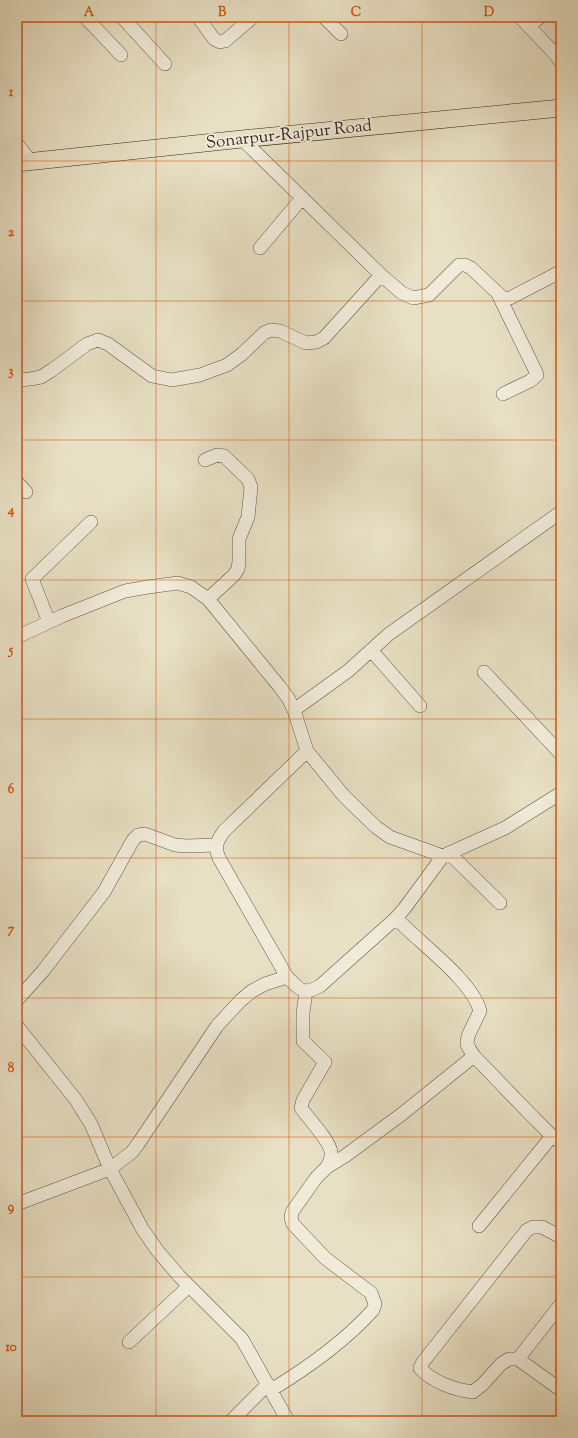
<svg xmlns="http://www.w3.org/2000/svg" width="578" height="1438" viewBox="0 0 578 1438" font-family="'Sorts Mill Goudy',serif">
<rect width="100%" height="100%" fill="#e8e0c4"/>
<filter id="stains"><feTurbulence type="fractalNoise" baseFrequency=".005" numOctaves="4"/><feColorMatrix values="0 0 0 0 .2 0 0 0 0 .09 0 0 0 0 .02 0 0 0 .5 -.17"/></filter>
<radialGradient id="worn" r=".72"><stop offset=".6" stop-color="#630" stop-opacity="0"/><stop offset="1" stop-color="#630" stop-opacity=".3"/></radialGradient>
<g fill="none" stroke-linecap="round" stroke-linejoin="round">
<defs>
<path id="minor" d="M85,17L121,55
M122,17L165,64
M198,17L214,39L220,42L225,41L253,17
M324,17L341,34
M520,17L556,55L561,62
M529,26L540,17
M242,139L381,275L402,293L413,298L429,295L459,265H465L471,268L502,297L506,299L510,298L558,273H561
M17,144L31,162
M260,248L302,198
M497,292L536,372L537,375L530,381L503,394
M17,380L30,379L41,377L52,370L87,344L98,340L108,344L152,376L172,380L200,375L227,365L242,354L264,333L271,330L280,331L306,343L316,342L324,338L381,275
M205,460L217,455L224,456L248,479L251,487L248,517L239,539V561L238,569L234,575L208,599
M17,482L26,492
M561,512L389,634L348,671L294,710L307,751L344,796L376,827L390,837L443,856L505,828L561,793
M49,622L32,579L91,522
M17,637L62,616L125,591L148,587L178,583L191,587L208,599L279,686L288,698L294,710
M371,650L420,706
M484,672L561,754
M307,751L224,831C217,841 214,847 219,858L287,977C300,989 302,996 320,986L396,918L404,909L443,856
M449,853L500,903
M396,918C418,942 472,980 480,1011L468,1036L467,1044L470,1050L474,1056L529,1113L552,1136L561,1142
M306,992L303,1012V1041L325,1062L303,1100L301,1108C308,1118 330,1141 331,1152C332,1158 329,1163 327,1167
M17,1000L43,971L104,892L133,840L138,835L145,834L175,845L186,846L216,845
M17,1026L76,1100L91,1124L110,1169L143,1230L157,1250L179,1276L242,1339L288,1421
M17,1204L110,1169L132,1152L138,1144L217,1026L240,1001L252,991L265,984L287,977
M479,1226L552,1136
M561,1237L542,1227H533L527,1230L423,1362L420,1368C432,1382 455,1390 473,1392L483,1384L501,1364L509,1359H518L561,1390
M129,1342L189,1286
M518,1359L561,1304
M271,1390C309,1367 344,1342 373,1310L375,1304L371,1293L325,1258L293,1224L291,1218L292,1212L316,1178L327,1167L345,1156L402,1114L474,1056
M231,1421L268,1384"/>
<path id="major" d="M17,163L242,139L561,108"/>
</defs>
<use href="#minor" stroke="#62574b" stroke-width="14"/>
<use href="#major" stroke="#352923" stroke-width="18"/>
<use href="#minor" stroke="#f0ebd9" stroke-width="13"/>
<use href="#major" stroke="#e8e0c4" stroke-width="17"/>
</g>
<path fill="none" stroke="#d6540e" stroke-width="1" stroke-opacity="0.55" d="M156,17V1421M289,17V1421M422,17V1421M17,161H561M17,301H561M17,440H561M17,580H561M17,719H561M17,858H561M17,998H561M17,1137H561M17,1277H561"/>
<g text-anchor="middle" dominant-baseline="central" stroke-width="3.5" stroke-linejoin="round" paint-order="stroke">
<g font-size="17" fill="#352923" stroke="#f0ebd9">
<text transform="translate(289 135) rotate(-6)">Sonarpur-Rajpur Road</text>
</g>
</g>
<rect width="578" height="1438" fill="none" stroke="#e8e0c4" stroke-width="44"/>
<rect x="22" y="22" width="534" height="1394" fill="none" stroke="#d6540e" stroke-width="1.5"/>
<g font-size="13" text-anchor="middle" font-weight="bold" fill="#d6540e">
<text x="89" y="16">A</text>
<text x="222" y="16">B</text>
<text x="356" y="16">C</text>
<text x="489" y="16">D</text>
<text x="11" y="96">1</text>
<text x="11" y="236">2</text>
<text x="11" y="375">3</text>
<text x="11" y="514">4</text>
<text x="11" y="654">5</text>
<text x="11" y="793">6</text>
<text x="11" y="933">7</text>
<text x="11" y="1072">8</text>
<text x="11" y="1211">9</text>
<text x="11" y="1351">10</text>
</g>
<rect width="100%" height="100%" filter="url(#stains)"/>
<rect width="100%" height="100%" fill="url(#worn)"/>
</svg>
